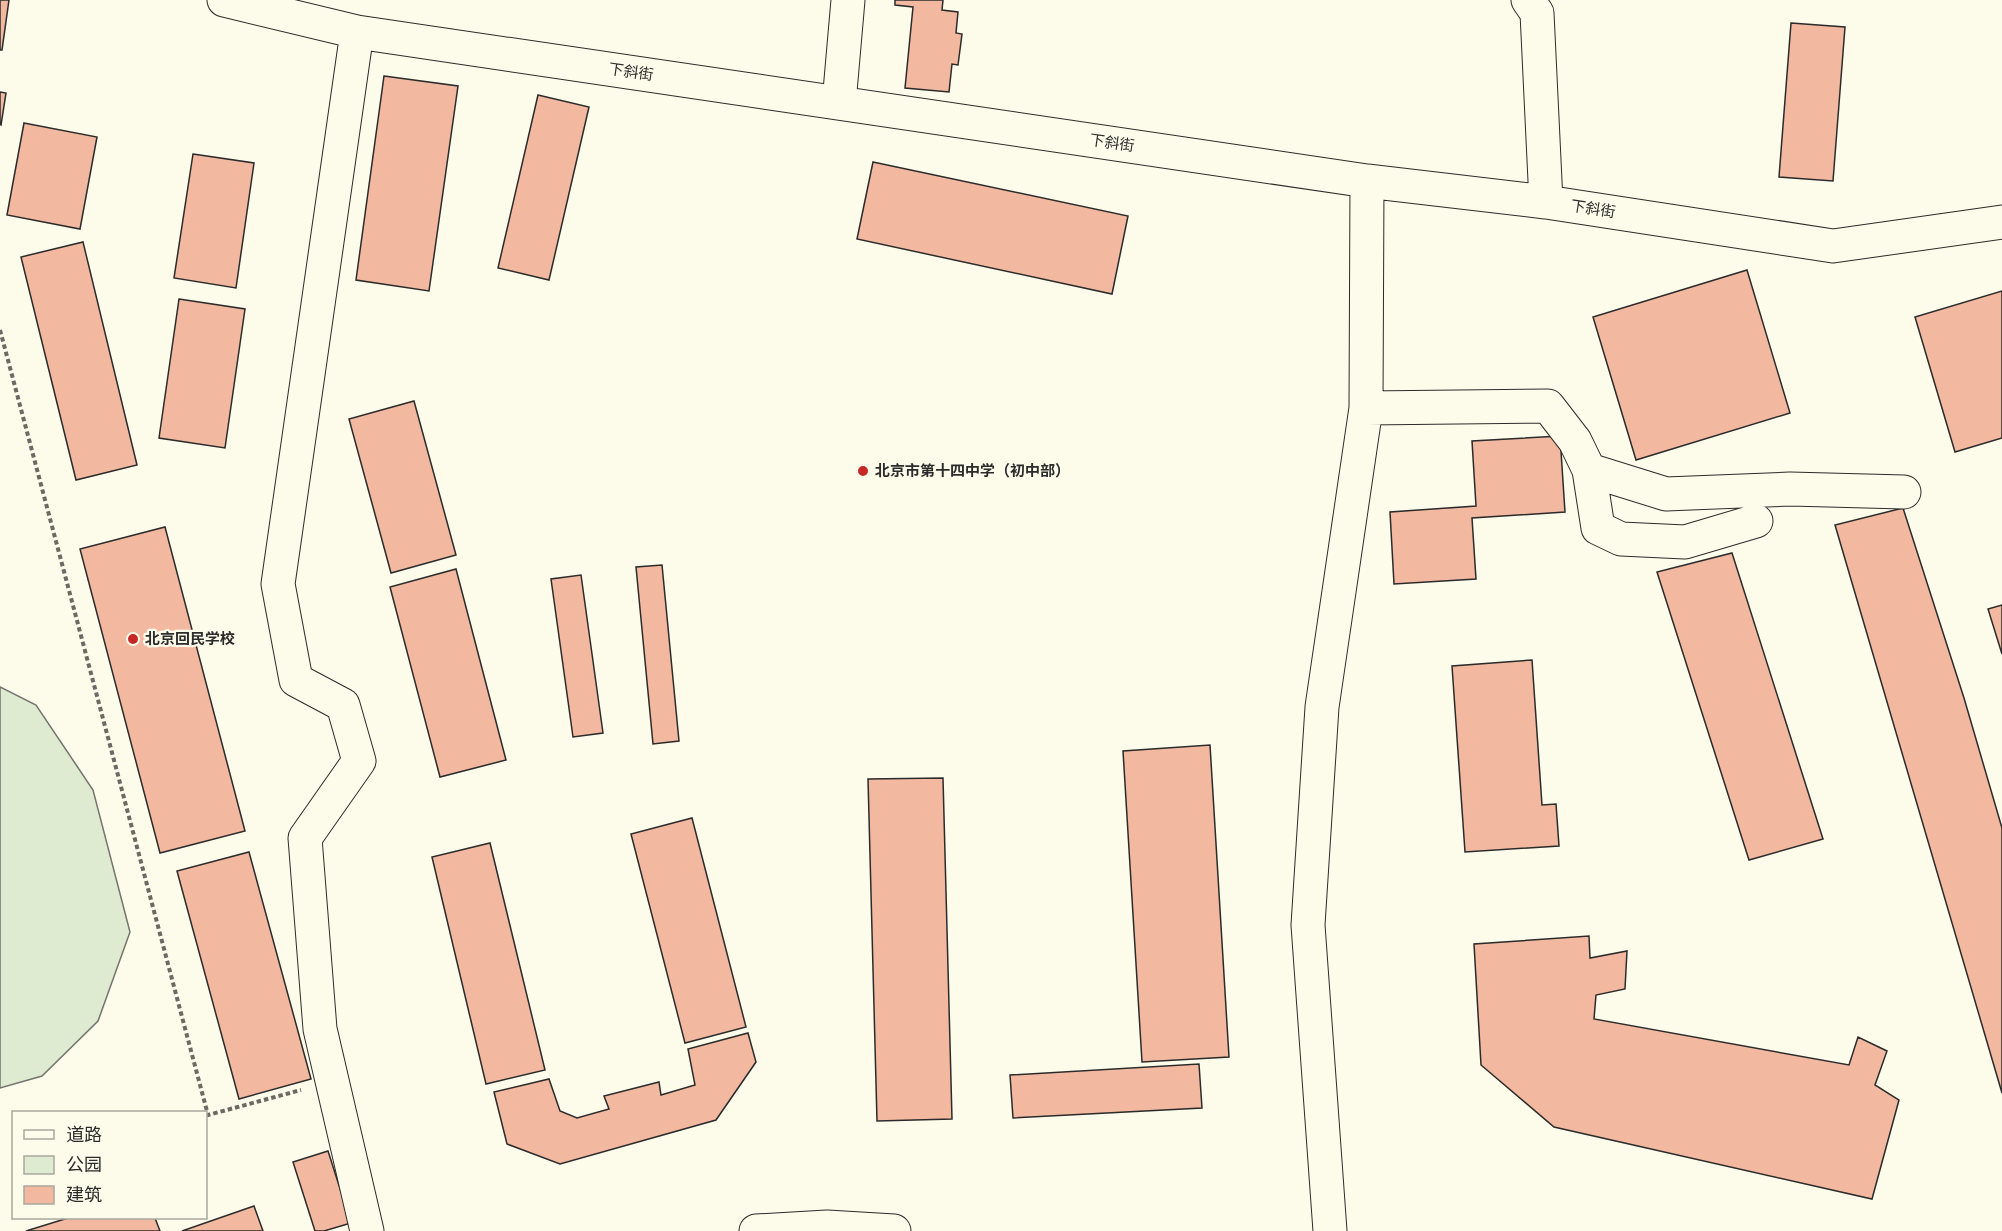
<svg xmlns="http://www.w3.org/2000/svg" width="2002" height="1231" viewBox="0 0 2002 1231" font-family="Bitter,'Noto Sans SC',serif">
<rect width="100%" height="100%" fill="#fdfbea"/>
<path fill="#deebd1" stroke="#74746e" stroke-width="1.5" d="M0,687L36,705L93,790L130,932L98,1021L42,1076L0,1088Z"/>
<path fill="#f2b8a0" stroke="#2b2b2b" stroke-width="1.5" d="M0,0H9L2,50H0Z
M895,0H943L942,10L958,12L956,33L962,34L958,65L952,64L949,92L905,88L913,7L895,5Z
M1791,23L1845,27L1833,181L1779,177Z
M384,76L458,86L429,291L356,280Z
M0,92L6,93L1,125L0,124Z
M538,95L589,107L549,280L498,268Z
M24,123L97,137L80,229L7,215Z
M193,154L254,163L236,288L174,278Z
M873,162L1128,216L1112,294L857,239Z
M83,242L137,465L76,480L21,257Z
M1747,270L1790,413L1636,460L1593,317Z
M2002,291V438L1955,452L1915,317Z
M179,299L245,309L225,448L159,438Z
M414,401L456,555L391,573L349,419Z
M1560,436L1565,512L1472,518L1476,579L1394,584L1390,512L1476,506L1472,441Z
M1903,508L1964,698L2002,828V1093L1835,525Z
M165,527L245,831L160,853L80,549Z
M1732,553L1823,839L1749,860L1657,572Z
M662,565L679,741L653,744L636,567Z
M456,569L506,760L440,777L390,587Z
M581,575L603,733L573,737L551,579Z
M2002,605V654L1988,609Z
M1532,660L1542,805L1556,804L1559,846L1465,852L1452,666Z
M1210,745L1229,1057L1142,1062L1123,751Z
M943,778L952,1119L877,1121L868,779Z
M692,818L746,1027L685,1043L631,834Z
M490,843L545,1070L486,1084L432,857Z
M249,852L311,1079L239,1099L177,871Z
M1589,936L1590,958L1627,951L1625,989L1596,995L1594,1019L1849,1065L1858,1037L1887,1051L1875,1085L1899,1100L1872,1199L1554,1127L1481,1065L1474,944Z
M748,1033L756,1062L716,1120L560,1164L507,1144L494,1092L549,1079L560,1111L577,1118L609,1109L604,1096L659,1082L661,1095L695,1085L688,1049Z
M1199,1064L1202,1108L1013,1118L1010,1075Z
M328,1151L351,1223L324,1231H315L293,1162Z
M254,1206L263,1231H182Z
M68,1218H155L160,1231H26Z"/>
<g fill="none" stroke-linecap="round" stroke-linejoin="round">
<defs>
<path id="minor" d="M224,0L357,32L1367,181L1546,202L1833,246L2002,222
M1528,0L1537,13L1546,202
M357,32L278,584L296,680L343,705L359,761L305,838L320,1029L367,1231
M839,103L848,0
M1366,408L1548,406L1575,441L1589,470L1598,528L1621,539L1685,542L1756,521
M1589,470L1666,494L1790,489L1904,492
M756,1231L827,1227L894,1231
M1330,1231L1308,925L1322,707L1366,408L1367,181"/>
</defs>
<use href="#minor" stroke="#2b2b2b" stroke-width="35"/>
<path stroke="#6a6964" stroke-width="4" stroke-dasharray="4.5 3" stroke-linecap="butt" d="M0,330L208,1115L301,1090"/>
<use href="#minor" stroke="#fdfbea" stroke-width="33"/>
</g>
<g fill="#c62828" stroke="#fdfbea" stroke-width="2">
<circle cx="863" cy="471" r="6"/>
<circle cx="133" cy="639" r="6"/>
</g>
<g text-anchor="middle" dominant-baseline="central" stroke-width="4.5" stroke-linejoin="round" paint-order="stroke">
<g font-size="15" fill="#2b2b2b" stroke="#fdfbea">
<text transform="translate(631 72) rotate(8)">下斜街</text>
<text transform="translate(1112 143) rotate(8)">下斜街</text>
<text transform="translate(1593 209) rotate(9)">下斜街</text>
</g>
<g font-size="15" font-weight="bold" fill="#2b2b2b" stroke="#fdfbea" text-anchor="start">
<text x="875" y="471">北京市第十四中学（初中部）</text>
<text x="145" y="639">北京回民学校</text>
</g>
</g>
<rect x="12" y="1111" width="195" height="108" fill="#fdfbea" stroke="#a9a89e" stroke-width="1.5"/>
<rect x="24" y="1130" width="30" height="9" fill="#fdfbea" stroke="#a9a89e" stroke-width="1.5"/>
<text x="66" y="1141" font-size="18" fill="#2b2b2b">道路</text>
<rect x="24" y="1156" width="30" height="18" fill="#deebd1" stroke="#a9a89e" stroke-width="1.5"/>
<text x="66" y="1171" font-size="18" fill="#2b2b2b">公园</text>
<rect x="24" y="1186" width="30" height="18" fill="#f2b8a0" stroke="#a9a89e" stroke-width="1.5"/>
<text x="66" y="1201" font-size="18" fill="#2b2b2b">建筑</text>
</svg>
